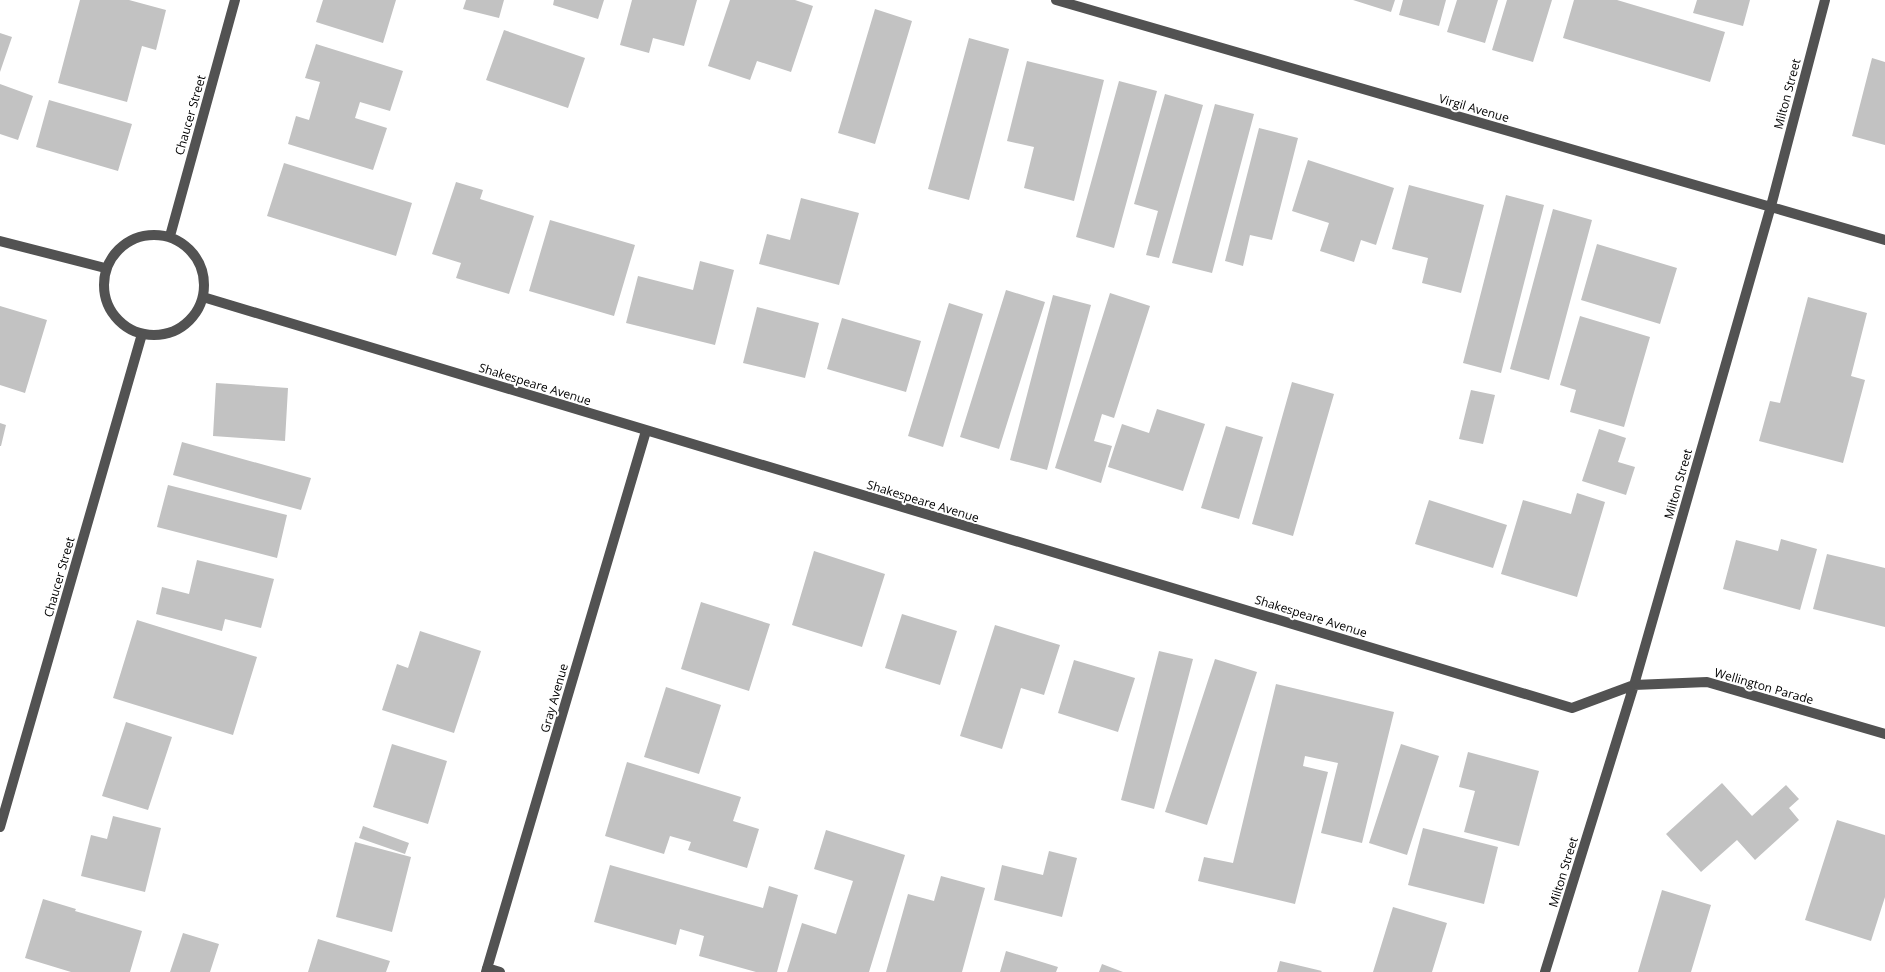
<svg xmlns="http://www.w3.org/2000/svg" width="1885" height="972" viewBox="0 0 1885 972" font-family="'Open Sans',sans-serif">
<rect width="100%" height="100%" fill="#fff"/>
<path fill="#c2c2c2" d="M80,0H129L166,10L156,50L142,46L127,102L58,83Z
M323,0H396L383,43L316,22Z
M466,0H504L499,18L463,9Z
M554,0H604L598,19L553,5Z
M632,0H697L684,46L653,38L649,53L620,45Z
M730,0H795L813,6L791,72L757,61L750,80L708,66Z
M1353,0H1395L1391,12Z
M1403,0H1446L1439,26L1399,15Z
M1457,0H1498L1485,43L1447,32Z
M1507,0H1552L1533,62L1492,50Z
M1574,0H1617L1725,32L1710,82L1563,38Z
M1697,0H1750L1743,26L1693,13Z
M875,9L912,21L875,144L838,133Z
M504,30L585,58L568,108L486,80Z
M0,33L12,37L0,72Z
M969,38L1009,49L969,200L928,189Z
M316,44L403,71L390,111L360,102L355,118L387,128L373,170L288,144L296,116L309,120L320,82L305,78Z
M1872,58L1885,62V145L1852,136Z
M1027,61L1104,80L1074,201L1024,188L1034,147L1007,141Z
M1119,81L1157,91L1114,248L1076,237Z
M0,84L33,96L18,140L0,134Z
M1165,94L1203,105L1159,258L1146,255L1158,211L1134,204Z
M49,100L132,124L118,171L36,147Z
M1215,104L1254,114L1212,273L1172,263Z
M1259,128L1298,138L1272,240L1250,235L1243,266L1225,261Z
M1308,160L1394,188L1376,245L1361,240L1354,262L1320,251L1329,223L1292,211Z
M284,163L412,203L396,256L267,216Z
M456,182L483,190L480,199L534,216L509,294L456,278L461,263L432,254Z
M1409,185L1484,205L1461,293L1422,283L1428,258L1392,249Z
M1506,195L1544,205L1501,373L1463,363Z
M801,198L859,213L839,285L759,264L767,234L790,240Z
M1553,209L1592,220L1549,380L1510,369Z
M550,220L635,245L614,316L529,291Z
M1597,244L1677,268L1660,324L1581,300Z
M700,261L734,270L715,345L626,323L638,276L693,290Z
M1006,290L1045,302L999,449L960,437Z
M1110,293L1150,306L1114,418L1102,414L1094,441L1112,446L1101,483L1055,468Z
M1053,295L1091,305L1047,470L1010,460Z
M1808,297L1867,313L1851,376L1865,380L1843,463L1759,441L1770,401L1780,403Z
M949,303L983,314L943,447L908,436Z
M0,306L47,320L25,393L0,385Z
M757,307L819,323L805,378L743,363Z
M1580,316L1650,337L1624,427L1570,412L1576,390L1560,385Z
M842,318L921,341L906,392L827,369Z
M1292,382L1334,394L1293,536L1252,524Z
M216,383L288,388L285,441L213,436Z
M1471,390L1495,395L1483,444L1459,439Z
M1157,409L1205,424L1183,491L1108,467L1122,424L1149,433Z
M0,423L6,425L1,446H0Z
M1226,426L1263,437L1239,519L1201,508Z
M1599,429L1626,438L1618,462L1635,467L1626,495L1582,481Z
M182,442L311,478L301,510L173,475Z
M168,485L287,515L277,558L157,527Z
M1577,493L1605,502L1577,597L1501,574L1523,500L1571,514Z
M1429,500L1507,525L1493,568L1415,544Z
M1781,539L1817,549L1800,610L1723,589L1736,540L1778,551Z
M814,551L885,574L862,647L792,625Z
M1827,554L1885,568V627L1813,609Z
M197,560L274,579L261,628L225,619L222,631L156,614L162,587L189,594Z
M701,602L770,624L749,691L681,669Z
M902,614L957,631L940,685L885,668Z
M137,620L257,657L233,735L113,698Z
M995,625L1060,645L1044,695L1021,688L1002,749L960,736Z
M420,631L481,651L454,733L382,710L397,664L408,668Z
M1159,651L1193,659L1154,809L1121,800Z
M1215,659L1257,672L1207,825L1165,812Z
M1074,660L1135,678L1118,732L1058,713Z
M1276,684L1394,712L1362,843L1321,833L1338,763L1305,756L1303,766L1328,772L1295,904L1198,881L1204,857L1233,863Z
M666,687L721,705L699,774L644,757Z
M126,722L172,737L148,810L102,796Z
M392,744L447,761L428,824L373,807Z
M1401,744L1439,756L1407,855L1369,843Z
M1468,752L1539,771L1519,846L1464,832L1475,791L1459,787Z
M627,762L741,797L733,821L759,829L747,868L688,850L691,842L670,836L664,854L605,836Z
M1722,783L1752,816L1786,785L1799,799L1789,808L1799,820L1755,860L1737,840L1701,872L1666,834Z
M113,816L161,828L145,892L81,876L91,835L107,839Z
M1837,820L1885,835V897L1871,941L1805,920Z
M363,826L409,843L405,854L359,838Z
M1423,828L1498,847L1484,904L1408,885Z
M826,830L905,855L869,972H787L802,923L836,934L853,881L814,869Z
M355,842L411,857L392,932L336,917Z
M1049,851L1077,858L1062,917L994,900L1002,865L1043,875Z
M610,865L763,908L769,886L798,895L777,972H756L699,956L704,936L680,929L676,945L594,922Z
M941,876L985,888L962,972H886L908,894L934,901Z
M1662,890L1711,905L1691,972H1638Z
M43,899L76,909L75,911L142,931L130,972H71L25,958Z
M1393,907L1447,923L1432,972H1373Z
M183,933L219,944L210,972H170Z
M318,939L390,961L386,972H308Z
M1006,951L1058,967L1056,972H1000Z
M1280,961L1322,971L1321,972H1277Z
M1102,964L1123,972H1099Z"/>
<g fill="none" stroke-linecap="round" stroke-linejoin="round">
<path stroke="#525252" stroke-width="10" d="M1056,0L1885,240
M104 285a50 50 0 1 1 100 0a50 50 0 1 1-100 0Z
M170,236L235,0
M0,241L105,268
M203,297L1572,708L1634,685L1707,682L1885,734
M0,827L142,334
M487,968L500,972
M486,972L646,431
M1545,972L1634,685L1771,206L1825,0"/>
</g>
<g text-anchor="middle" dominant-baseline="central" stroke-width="4" stroke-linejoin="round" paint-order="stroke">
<g font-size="12" fill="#000" stroke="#fff">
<text transform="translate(1787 94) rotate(-75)">Milton Street</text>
<text transform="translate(1474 108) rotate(16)">Virgil Avenue</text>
<text transform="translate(190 115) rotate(-74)">Chaucer Street</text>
<text transform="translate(535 384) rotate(17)">Shakespeare Avenue</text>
<text transform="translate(1678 484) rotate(-74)">Milton Street</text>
<text transform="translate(923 501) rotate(17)">Shakespeare Avenue</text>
<text transform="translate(59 577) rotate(-74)">Chaucer Street</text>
<text transform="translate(1311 616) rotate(17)">Shakespeare Avenue</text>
<text transform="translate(1764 686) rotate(16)">Wellington Parade</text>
<text transform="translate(554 698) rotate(-74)">Gray Avenue</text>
<text transform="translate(1563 872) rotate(-73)">Milton Street</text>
</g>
</g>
</svg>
